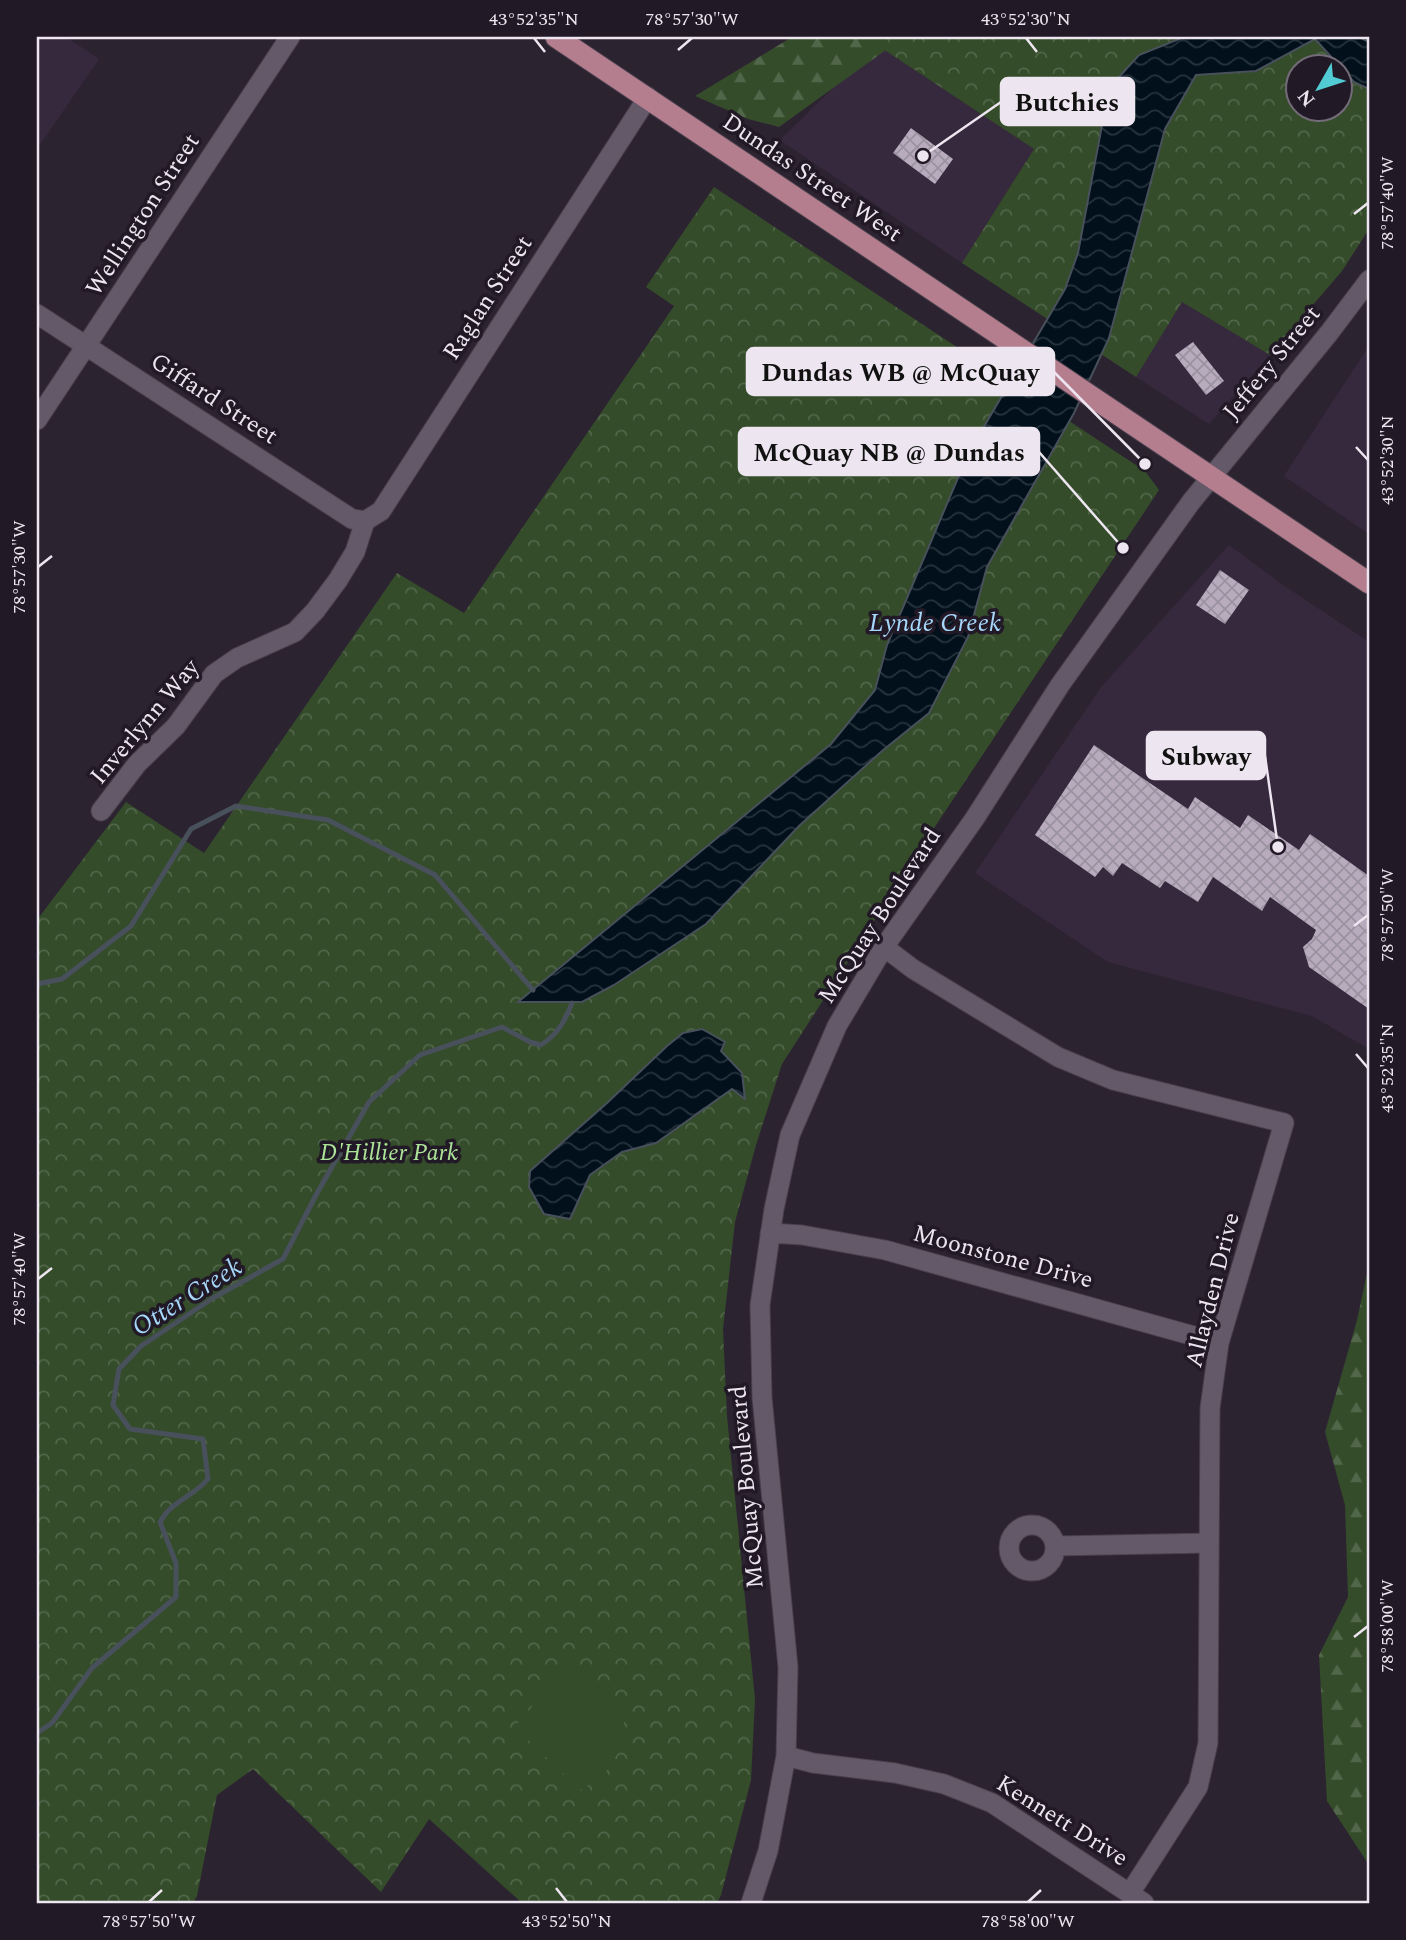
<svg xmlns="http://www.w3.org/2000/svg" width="1406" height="1940" viewBox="0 0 1406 1940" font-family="Spectral,serif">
<defs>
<pattern id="forest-firs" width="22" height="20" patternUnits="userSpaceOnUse" patternTransform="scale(1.75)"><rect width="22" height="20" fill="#344c2a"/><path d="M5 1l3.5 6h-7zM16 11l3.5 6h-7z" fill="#526649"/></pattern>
<pattern id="park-crowns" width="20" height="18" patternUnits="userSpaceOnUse" patternTransform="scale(1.75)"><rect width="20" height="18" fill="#344c2a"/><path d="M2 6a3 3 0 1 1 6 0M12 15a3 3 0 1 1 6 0" fill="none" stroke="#526649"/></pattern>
<pattern id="water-waves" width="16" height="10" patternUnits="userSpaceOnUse" patternTransform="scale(1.75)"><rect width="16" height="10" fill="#01101b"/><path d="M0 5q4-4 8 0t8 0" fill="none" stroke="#26333c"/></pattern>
<pattern id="building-cross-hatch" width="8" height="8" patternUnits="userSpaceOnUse" patternTransform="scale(1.75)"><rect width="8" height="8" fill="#b7abbd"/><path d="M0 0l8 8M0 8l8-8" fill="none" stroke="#9b92a0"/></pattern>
</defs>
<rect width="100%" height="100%" fill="#2c2331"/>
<path fill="#37293d" d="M37,37H66L99,59L37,149Z
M877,45L1034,149L962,263L780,140Z
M1182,302L1270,355L1209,424L1136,377Z
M1369,346V534L1284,476Z
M1229,545L1280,583L1369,642V1049L1312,1016L1108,962L975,873L1102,686Z"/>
<path fill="url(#forest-firs)" d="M792,37H904L779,127L748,119L695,96Z
M1369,1264V1865L1327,1801L1319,1655L1348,1597L1345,1505L1325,1432L1357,1320Z"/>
<path fill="url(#park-crowns)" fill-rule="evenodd" d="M887,37H1369V229L1342,271L1270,355L1182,302L1136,377L962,263L1034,149L877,45ZM1298,66H1340V108H1298Z
M714,187L1145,471L1159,490L938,822L782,1064L756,1145L735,1222L723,1329L727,1416L755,1699L751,1780L721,1895L717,1903H522L429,1819L381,1892L253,1769L217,1795L197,1896L193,1903H37V920L126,802L204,853L397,573L464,613L674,306L646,287Z"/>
<path fill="#344c2a" d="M567,1667L599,1687L624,1716L623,1745L604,1775L581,1790L514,1727Z"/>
<path fill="url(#water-waves)" stroke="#48505b" stroke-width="2" d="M1184,37H1359L1369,42V89L1354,82L1315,39L1256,71L1196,75L1165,129L1109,338L1074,413L987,567L968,637L929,713L882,751L799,826L706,924L614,985L582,1002H518L831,744L875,690L887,645L969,452L1065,289L1078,253L1109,88L1139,55Z
M702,1029L725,1042L721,1051L742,1073L745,1099L732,1089L656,1143L622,1152L590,1175L570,1219L544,1214L529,1187L530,1171L607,1103L667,1046L683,1033Z"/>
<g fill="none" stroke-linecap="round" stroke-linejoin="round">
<path stroke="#48505b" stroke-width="5" d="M37,984L62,979L131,926L191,829L236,806L328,820L435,875L533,990
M37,1733L52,1723L92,1668L176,1597V1563L160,1522C171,1501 193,1497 208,1479L203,1439L130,1429L113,1405L119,1369L141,1346L213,1298L283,1259L316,1195L369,1102L420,1055L502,1027L530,1042L541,1045C558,1034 565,1021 572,1003"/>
</g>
<path fill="url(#building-cross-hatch)" d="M911,128L953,159L935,184L893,153Z
M1193,342L1224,381L1206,395L1175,355Z
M1220,570L1249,590L1225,624L1196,605Z
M1094,745L1188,809L1195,797L1240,828L1248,815L1299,850L1310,834L1369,876V1009L1309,967L1303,947L1312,939L1316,930L1270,897L1262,911L1213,877L1198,902L1165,881L1160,888L1122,863L1113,876L1103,867L1095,877L1035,835Z"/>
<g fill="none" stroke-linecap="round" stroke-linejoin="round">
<defs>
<path id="minor" d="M37,314L352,519L365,521
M37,420L290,37
M365,521L381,511L648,97
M101,811L137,764L176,726L214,674L237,658L295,632L315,611L338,580L355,552L365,521
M884,947L913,969L1058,1057L1113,1080L1284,1123L1219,1343L1210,1408L1208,1743L1198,1787L1130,1893
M770,1233L802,1235L885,1250L1219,1343
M1009 1548a23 23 0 1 1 46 0a23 23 0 1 1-46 0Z
M1055,1546L1209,1543
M786,1756L813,1763L895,1773L944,1784L992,1803L1144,1903
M751,1903L768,1851L786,1756L788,1667L762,1397L760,1305L774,1209L790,1135L837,1026L884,947L975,818L1060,685L1191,502L1329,333L1369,280"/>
<path id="major" d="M556,37L1369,583"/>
</defs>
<use href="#minor" stroke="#49404c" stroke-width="21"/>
<use href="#major" stroke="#49404c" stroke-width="23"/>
<use href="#minor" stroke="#645969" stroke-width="19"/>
<use href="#major" stroke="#b57e8e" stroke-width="21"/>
</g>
<path fill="none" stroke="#ede6f0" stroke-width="2.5" d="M534,38L545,52M1026,38L1037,52M678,50L692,38M1354,214L1368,203M1356,447L1368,460M38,567L52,556M1354,926L1368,915M1356,1054L1368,1068M38,1279L52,1268M1354,1637L1368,1626M556,1888L567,1902M149,1902L162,1890M1028,1902L1041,1890"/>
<g text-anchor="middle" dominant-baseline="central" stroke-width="7" stroke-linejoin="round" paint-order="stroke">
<g font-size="24" fill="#ede6f0" stroke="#221927">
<text transform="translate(812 178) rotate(34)">Dundas Street West</text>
<text transform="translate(143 215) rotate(-57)">Wellington Street</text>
<text transform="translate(488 298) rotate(-57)">Raglan Street</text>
<text transform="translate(1272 363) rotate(-51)">Jeffery Street</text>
<text transform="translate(214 399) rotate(33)">Giffard Street</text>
<text transform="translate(145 722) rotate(-50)">Inverlynn Way</text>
<text transform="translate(880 916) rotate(-57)">McQuay Boulevard</text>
<text transform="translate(1003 1257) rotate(15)">Moonstone Drive</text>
<text transform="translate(1213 1290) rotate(-76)">Allayden Drive</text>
<text transform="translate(747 1487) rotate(-95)">McQuay Boulevard</text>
<text transform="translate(1062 1821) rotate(32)">Kennett Drive</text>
</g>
<g font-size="24" font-style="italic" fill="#ade598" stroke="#221927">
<text x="389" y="1153">D'Hillier Park</text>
</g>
<g font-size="26" font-style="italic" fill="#a6d7fa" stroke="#221927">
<text x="935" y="623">Lynde Creek</text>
<text transform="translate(187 1297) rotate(-32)">Otter Creek</text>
</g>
</g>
<path fill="none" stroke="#ede6f0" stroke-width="2.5" d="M923 156L1001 102M1145 464L1054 372M1123 548L1039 452M1278 847L1265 756"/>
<g fill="#ede6f0" stroke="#221927" stroke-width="2.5">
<circle cx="923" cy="156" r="7"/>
<circle cx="1145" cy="464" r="7"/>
<circle cx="1123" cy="548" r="7"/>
<circle cx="1278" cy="847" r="7"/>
</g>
<g fill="#ede6f0" stroke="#ede6f0" stroke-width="2.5">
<rect x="1001" y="78" width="133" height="47" rx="7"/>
<rect x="747" y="348" width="307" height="47" rx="7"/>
<rect x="739" y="428" width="300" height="47" rx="7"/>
<rect x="1147" y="732" width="118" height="47" rx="7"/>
</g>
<g font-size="26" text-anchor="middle" font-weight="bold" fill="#111">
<text x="1067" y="111">Butchies</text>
<text x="900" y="381">Dundas WB @ McQuay</text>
<text x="889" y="461">McQuay NB @ Dundas</text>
<text x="1206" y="765">Subway</text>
</g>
<rect width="1406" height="1940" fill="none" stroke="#221927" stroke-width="77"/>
<g transform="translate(1319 88) rotate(231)"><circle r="33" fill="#221927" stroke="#736b77" stroke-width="2"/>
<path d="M0-5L12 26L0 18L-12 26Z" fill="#51ccd4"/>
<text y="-10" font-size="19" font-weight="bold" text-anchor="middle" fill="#ede6f0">N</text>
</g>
<rect x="38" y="38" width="1330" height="1864" fill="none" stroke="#ede6f0" stroke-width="2.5"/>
<g font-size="18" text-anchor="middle" fill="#ede6f0">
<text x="534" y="25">43°52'35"N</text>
<text x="692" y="25">78°57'30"W</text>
<text x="1026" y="25">43°52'30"N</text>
<text transform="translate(1387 203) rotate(-90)" y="6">78°57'40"W</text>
<text transform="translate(1387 460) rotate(-90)" y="6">43°52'30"N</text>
<text transform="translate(19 567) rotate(-90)" y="6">78°57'30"W</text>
<text transform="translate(1387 915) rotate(-90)" y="6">78°57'50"W</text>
<text transform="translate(1387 1068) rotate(-90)" y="6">43°52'35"N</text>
<text transform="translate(19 1279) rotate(-90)" y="6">78°57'40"W</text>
<text transform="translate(1387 1626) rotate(-90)" y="6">78°58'00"W</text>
<text x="149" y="1927">78°57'50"W</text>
<text x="567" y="1927">43°52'50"N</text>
<text x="1028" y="1927">78°58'00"W</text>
</g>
</svg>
